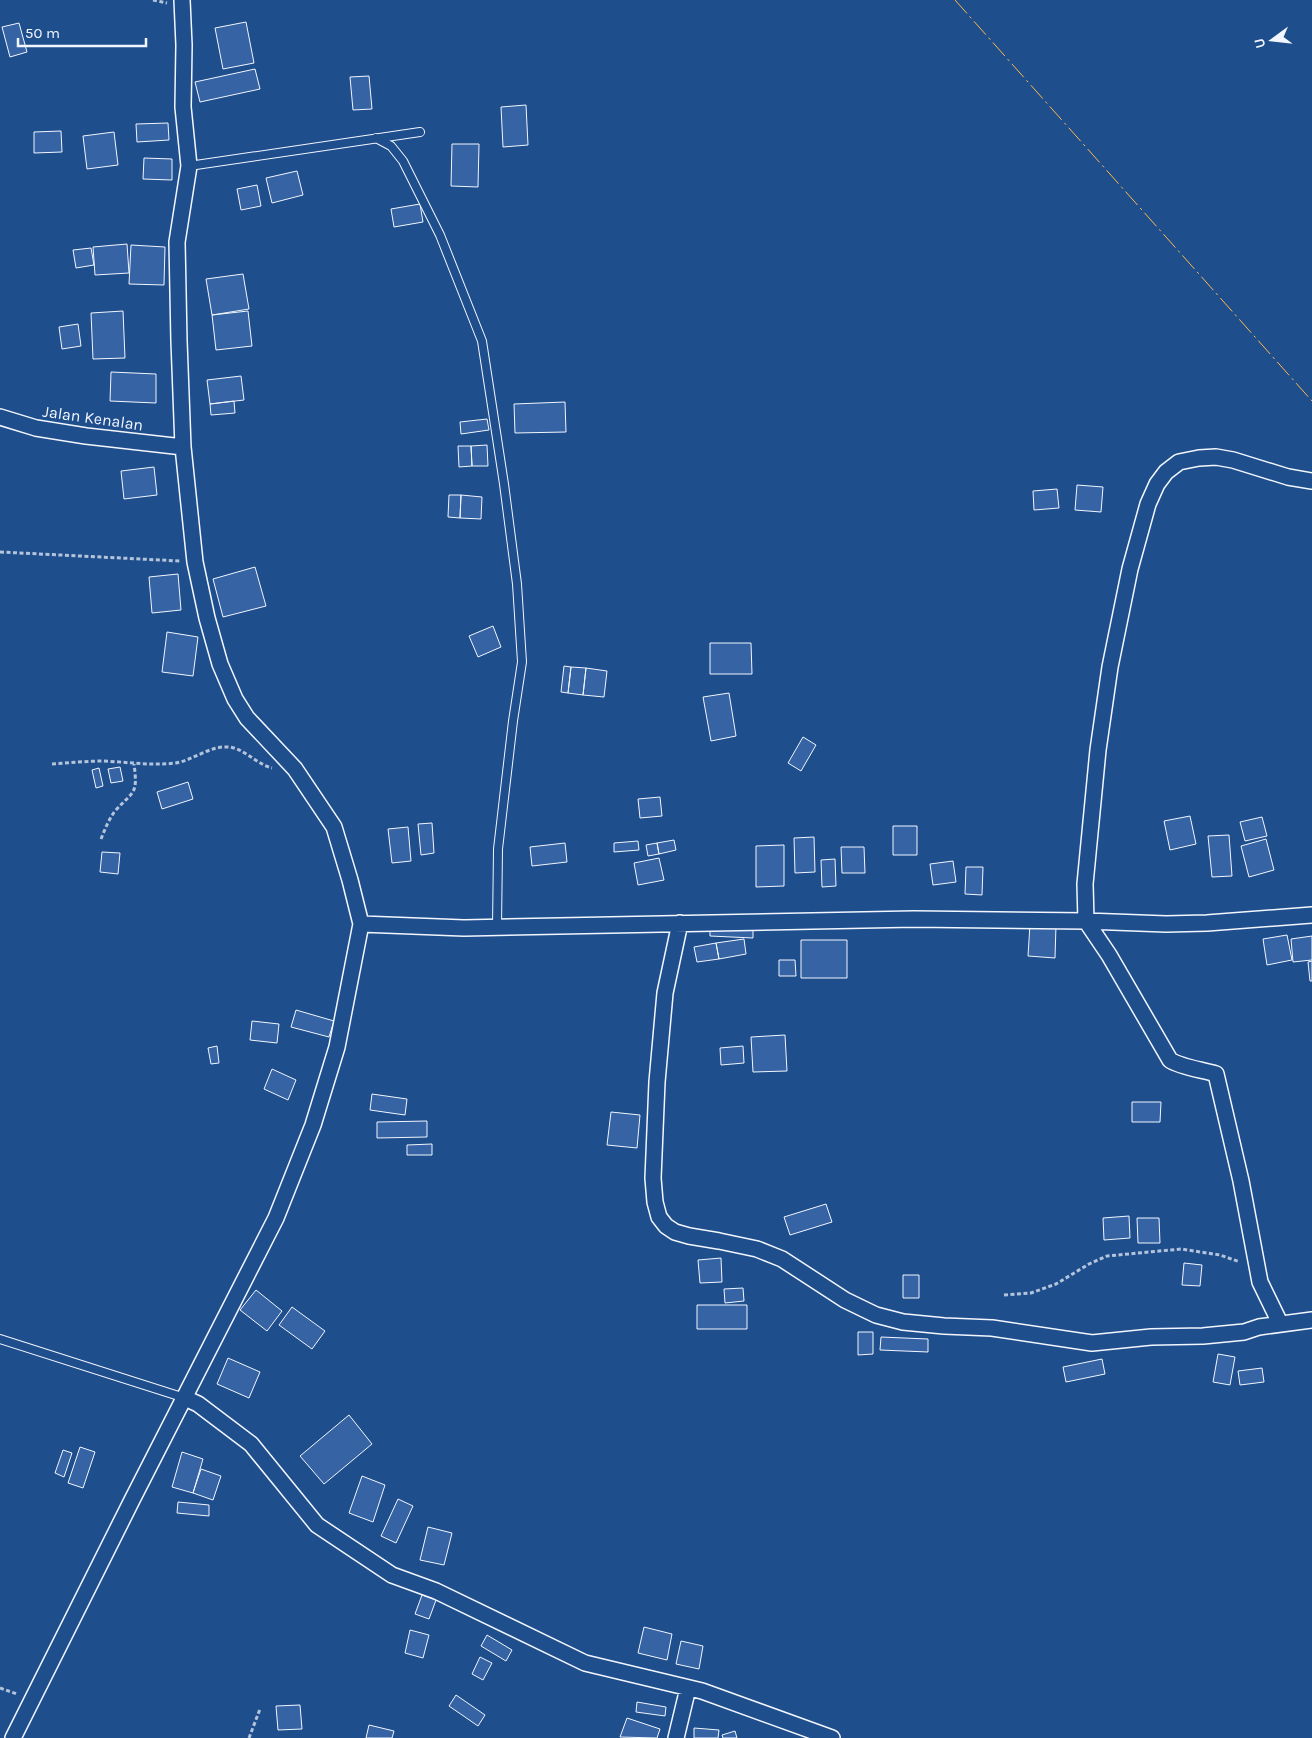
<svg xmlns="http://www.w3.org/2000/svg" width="1312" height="1738" viewBox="0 0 1312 1738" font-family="Karla,sans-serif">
<rect width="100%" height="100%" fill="#1f4e8c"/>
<path fill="#3563a3" stroke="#f2f6ff" d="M246,22L254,63L223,69L215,28Z
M19,23L27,52L10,57L2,27Z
M255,69L260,89L200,102L195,82Z
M369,76L372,109L353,110L350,77Z
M526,105L528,145L503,147L501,107Z
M168,123L169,140L137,142L136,124Z
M61,131L62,152L34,153V132Z
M114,132L118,165L87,169L83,136Z
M452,144H479L478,187L451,186Z
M144,158L172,159V180L143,179Z
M297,171L303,195L272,203L266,178Z
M257,185L261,206L241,210L237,189Z
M420,204L423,222L394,227L391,209Z
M127,244L129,273L95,275L93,247Z
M131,245L165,247L164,285L129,284Z
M91,248L94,265L76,268L73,250Z
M243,274L249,309L212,315L206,279Z
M123,311L125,358L93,359L91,313Z
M248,311L252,346L216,350L212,315Z
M78,324L81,346L62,349L59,327Z
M111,372L156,374V403L110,401Z
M241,376L244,400L210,404L207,380Z
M234,401L235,413L211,415L210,404Z
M565,402L566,432L515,433L514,404Z
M487,419L489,430L461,434L460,422Z
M487,445L488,466H472L471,446Z
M458,446H471L472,466L459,467Z
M154,467L157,495L124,499L121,471Z
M1077,485L1103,487L1101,512L1075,510Z
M1057,489L1059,508L1034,510L1033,491Z
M449,495H461L460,518L448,517Z
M461,495L482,497L481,519L460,518Z
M255,567L266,606L223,617L213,579Z
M178,574L181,610L152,613L149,577Z
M493,626L501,647L478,657L469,636Z
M167,632L198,637L193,676L162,672Z
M710,643H751L752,674H710Z
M564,666L571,667L568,693L561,692Z
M571,667L586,668L583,695L568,693Z
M586,668L607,671L604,697L583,695Z
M729,693L736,736L711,741L703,697Z
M803,737L816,745L801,771L788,763Z
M120,767L123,781L111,783L108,769Z
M99,768L103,786L96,788L92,770Z
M188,782L193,799L162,809L157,792Z
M660,797L662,816L640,818L638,799Z
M1190,816L1196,844L1170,850L1164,821Z
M1262,817L1267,836L1245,841L1240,822Z
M432,823L434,853L421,855L418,824Z
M893,826H917V855H893Z
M408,827L411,861L392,863L388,829Z
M1229,835L1232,876L1212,877L1208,836Z
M814,837L815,872L795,873L794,838Z
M1266,839L1274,870L1249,877L1241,846Z
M674,840L676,850L659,854L657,843Z
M638,841L639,850L614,852V843Z
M565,843L567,862L532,866L530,847Z
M657,843L659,854L648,856L646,845Z
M784,845V886L756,887V846Z
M841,847H864L865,873H842Z
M102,852L120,853L118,874L100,872Z
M659,858L664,880L638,885L634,863Z
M835,859L836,886L822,887L821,860Z
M953,861L956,882L933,885L930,864Z
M966,867H983L982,895L965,894Z
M710,923L753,924V938L710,936Z
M1030,924L1056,925L1055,958L1028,956Z
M1287,935L1292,960L1267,965L1263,939Z
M1312,936V960L1293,962L1291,939Z
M744,939L746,954L719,959L716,943Z
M801,940H847V978H801Z
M716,943L719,959L697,962L694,947Z
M779,960H795L796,976H779Z
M1312,961V981H1310L1308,962Z
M296,1010L334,1021L329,1037L291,1027Z
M252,1021L279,1024L277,1043L250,1040Z
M785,1035L787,1071L753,1072L751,1037Z
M217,1046L219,1063L211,1064L208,1048Z
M743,1046L744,1063L721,1065L720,1048Z
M272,1069L296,1080L288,1100L264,1089Z
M372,1094L407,1099L405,1115L370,1110Z
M1132,1102H1161L1160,1122H1132Z
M611,1112L640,1115L637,1148L607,1145Z
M427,1121V1137L377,1138V1122Z
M432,1144V1155H407V1145Z
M826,1204L832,1222L790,1235L784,1217Z
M1129,1216L1130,1238L1104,1240L1103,1218Z
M1137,1218H1159L1160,1243H1138Z
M721,1258L722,1282L700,1283L698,1260Z
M1184,1263L1202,1265L1200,1286L1182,1285Z
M903,1275H919V1298H903Z
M743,1288L744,1301L725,1303L724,1289Z
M256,1290L282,1311L267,1331L240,1310Z
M697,1305H747V1329H697Z
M292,1307L325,1331L312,1349L279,1325Z
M858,1332H873V1354L858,1355Z
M881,1337L928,1339V1352L880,1350Z
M1218,1354L1235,1357L1230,1385L1213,1382Z
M228,1358L260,1372L249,1398L217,1384Z
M1102,1359L1105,1374L1066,1382L1063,1367Z
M1262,1368L1264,1382L1240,1385L1238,1371Z
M349,1415L372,1444L324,1484L300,1456Z
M80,1447L95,1452L83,1488L68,1483Z
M63,1450L72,1453L64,1477L55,1473Z
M182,1452L203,1459L193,1493L172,1487Z
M201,1469L221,1476L213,1500L193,1493Z
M362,1476L385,1485L373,1522L349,1513Z
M398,1499L413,1506L396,1543L381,1536Z
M178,1502L209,1505V1516L177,1513Z
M428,1527L452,1533L444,1565L420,1560Z
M422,1595L436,1600L429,1619L415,1614Z
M644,1627L672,1634L667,1660L638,1653Z
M410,1630L429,1635L423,1658L405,1653Z
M487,1635L512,1650L506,1661L481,1646Z
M681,1641L703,1646L699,1669L676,1664Z
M480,1657L492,1663L483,1680L472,1674Z
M456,1695L485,1715L478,1726L449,1706Z
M637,1702L666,1707L665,1716L636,1712Z
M300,1705L302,1729L278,1730L276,1706Z
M627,1718L660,1729L657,1738L620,1737Z
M369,1725L394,1731L392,1738H366Z
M694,1728L719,1730L718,1738H694Z
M735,1731L737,1738H723L722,1735Z"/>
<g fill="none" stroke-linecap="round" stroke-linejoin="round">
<defs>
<path id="service" d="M376,138L391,146L403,161L440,235L482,341L504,484L517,584L522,662L513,721L498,849L497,927
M189,166L420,132
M0,1339L185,1398"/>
<path id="minor" d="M182,0L184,45L183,107L189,166L177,242L179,341L183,447L195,562L207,618L220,664L235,699L247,718L295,769L334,827L350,880L361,924
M0,417L36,428L86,436L183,447
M680,923L665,993L657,1082L653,1178L655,1202L659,1217L666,1226L675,1232L689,1236L719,1241L757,1249L782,1259L845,1300L876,1315L903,1322L944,1326L992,1328L1092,1343L1151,1337L1203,1336L1244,1332L1259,1327L1312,1320
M1280,1323L1260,1282L1241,1181L1216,1074C1203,1070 1180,1067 1170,1060L1109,955L1086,921L1085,884L1098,750L1110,667L1130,569L1148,504L1157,484L1166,472L1179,462L1199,458L1216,457L1233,460L1288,477L1312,481
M185,1398L198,1404L251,1444L317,1525L392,1575L436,1591L585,1663L702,1691L832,1738
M13,1738L132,1500L276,1218L313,1125L337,1047L361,924L464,928L914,919L1086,921L1166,924L1207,923L1312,915
M676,1738L688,1688"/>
</defs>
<use href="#service" stroke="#f2f6ff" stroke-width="10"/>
<use href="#minor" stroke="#f2f6ff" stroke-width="18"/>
<path stroke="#b3c4dc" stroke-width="3" stroke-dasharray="4 2.5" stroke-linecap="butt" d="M153,0L167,3
M0,552L180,561
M52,764C69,763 86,761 103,761C128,762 151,766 176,763C193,760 210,746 227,747C243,747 256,764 272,768
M101,839C105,829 109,819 115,811C134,790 138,795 134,764
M1004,1295L1031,1293L1056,1284L1089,1264L1107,1256L1181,1249L1220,1255L1240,1262
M0,1688L17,1694
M249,1738L260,1709"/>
<use href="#service" stroke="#1f4e8c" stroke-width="8"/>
<use href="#minor" stroke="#1f4e8c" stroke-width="15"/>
<path stroke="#ffb74d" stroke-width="1" stroke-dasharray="18 4 2.5 4" stroke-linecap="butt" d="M955,0L1312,401"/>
</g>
<g text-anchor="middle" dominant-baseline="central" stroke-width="4" stroke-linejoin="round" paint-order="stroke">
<g font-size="16" fill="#f2f6ff" stroke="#1f4e8c">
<text transform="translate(93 418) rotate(8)">Jalan Kenalan</text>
</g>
</g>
<g transform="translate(1272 40) rotate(255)" stroke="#1f4e8c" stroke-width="4" paint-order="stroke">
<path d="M0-4L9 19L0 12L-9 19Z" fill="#f2f6ff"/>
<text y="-8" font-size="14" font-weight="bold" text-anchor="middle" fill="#f2f6ff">U</text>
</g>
<path d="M18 38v8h128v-8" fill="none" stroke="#f2f6ff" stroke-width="2.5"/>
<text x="25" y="38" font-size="15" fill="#f2f6ff" stroke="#1f4e8c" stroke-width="4" paint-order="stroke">50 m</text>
</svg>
